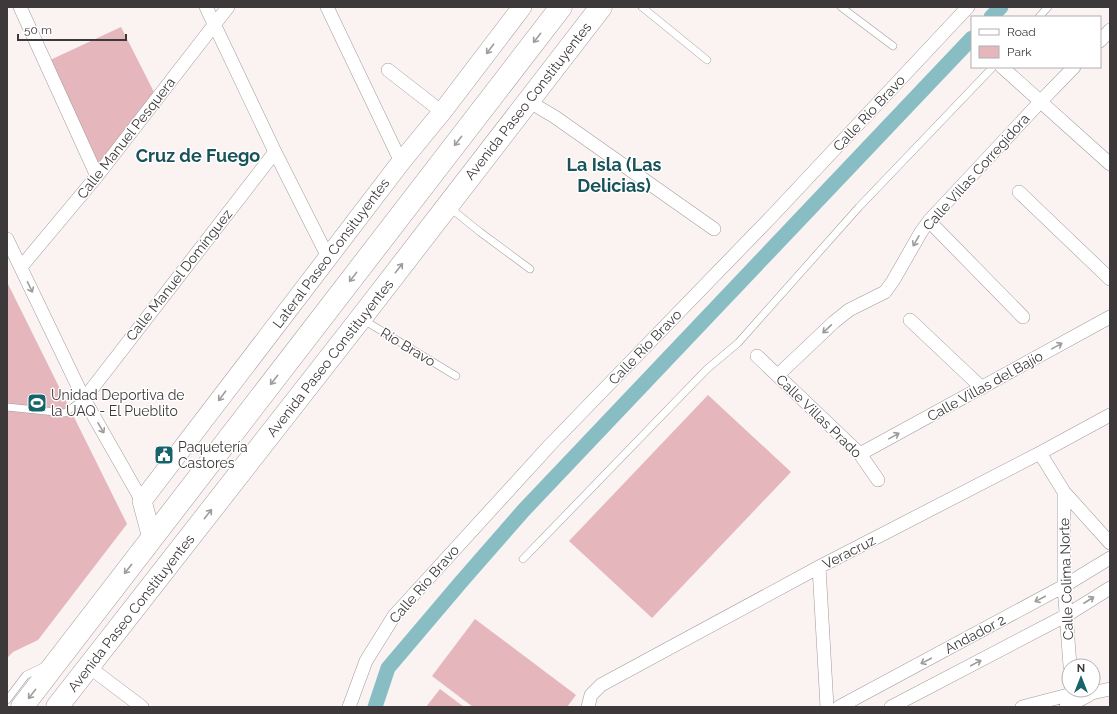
<svg xmlns="http://www.w3.org/2000/svg" width="1117" height="714" viewBox="0 0 1117 714" font-family="Raleway,sans-serif">
<rect width="100%" height="100%" fill="#fbf2f2"/>
<path fill="#e5b6bb" d="M121,27L156,96L99,168L48,61Z
M7,282L127,524L38,640L13,652L7,658Z
M708,395L791,472L652,618L569,541Z
M475,619L576,695L567,707H473L432,676Z
M440,689L464,707H426Z"/>
<g fill="none" stroke-linecap="round" stroke-linejoin="round">
<path stroke="#87bdc3" stroke-width="15" d="M991,17L1001,7
M375,707L388,668L461,582L523,511L972,38"/>
<defs>
<path id="lane" d="M642,7L707,60
M841,7L893,46
M1039,17L1048,7
M449,207L480,232L530,269
M362,319L456,376
M7,407L65,413L84,399
M523,559L707,369L738,343L859,207L993,67
M7,700L26,675L45,666"/>
<path id="street" d="M20,7L97,176
M206,7L275,152L328,257
M327,7L401,162
M1100,41L1110,30
M1002,67L1110,164
M388,70L442,112
M528,101L555,117L714,229
M1019,192L1110,279
M929,221L1023,317
M7,239L84,399L142,501
M21,267L97,176L228,7
M910,320L982,388
M757,356L860,454L878,480
M778,375L834,322L849,310L885,292L893,281L921,232L929,221L1041,101L1074,67
M84,399L275,152
M1040,453L1064,492L1110,543
M860,454L1110,317
M1064,492V586L1070,666
M819,567L827,707
M89,667L142,707
M349,707L366,661L394,616L550,445L773,215L968,7
M588,707L591,695L601,685L819,567L1040,453L1110,415
M839,707L1064,586L1110,558
M891,707L1067,615L1110,588
M1022,707L1072,694L1092,693L1110,689
M1066,707L1089,695"/>
<path id="secondary" d="M152,538L142,501L401,162L442,112L522,7"/>
<path id="highway" d="M22,707L561,7
M57,707L361,318L601,7"/>
</defs>
<use href="#lane" stroke="#a39b9c" stroke-width="8"/>
<use href="#street" stroke="#a39b9c" stroke-width="14"/>
<use href="#secondary" stroke="#a39b9c" stroke-width="20"/>
<use href="#highway" stroke="#a39b9c" stroke-width="23"/>
<use href="#lane" stroke="#fff" stroke-width="7"/>
<use href="#street" stroke="#fff" stroke-width="13"/>
<use href="#secondary" stroke="#fff" stroke-width="19"/>
<use href="#highway" stroke="#fff" stroke-width="22"/>
</g>
<defs><path id="oneway-shaft" d="M-6 0H5M1.5-3L5.5 0L1.5 3" fill="none" stroke-width="1.6" stroke-linecap="round" stroke-linejoin="round"/></defs>
<g stroke="#9e9c9c">
<use href="#oneway-shaft" transform="translate(537 38) rotate(128)"/>
<use href="#oneway-shaft" transform="translate(490 49) rotate(127)"/>
<use href="#oneway-shaft" transform="translate(458 141) rotate(128)"/>
<use href="#oneway-shaft" transform="translate(916 241) rotate(120)"/>
<use href="#oneway-shaft" transform="translate(399 268) rotate(-52)"/>
<use href="#oneway-shaft" transform="translate(353 277) rotate(128)"/>
<use href="#oneway-shaft" transform="translate(30 287) rotate(64)"/>
<use href="#oneway-shaft" transform="translate(827 329) rotate(137)"/>
<use href="#oneway-shaft" transform="translate(1057 346) rotate(-29)"/>
<use href="#oneway-shaft" transform="translate(274 380) rotate(128)"/>
<use href="#oneway-shaft" transform="translate(222 396) rotate(127)"/>
<use href="#oneway-shaft" transform="translate(101 428) rotate(60)"/>
<use href="#oneway-shaft" transform="translate(894 436) rotate(-29)"/>
<use href="#oneway-shaft" transform="translate(208 514) rotate(-52)"/>
<use href="#oneway-shaft" transform="translate(128 569) rotate(128)"/>
<use href="#oneway-shaft" transform="translate(1040 599) rotate(152)"/>
<use href="#oneway-shaft" transform="translate(1089 600) rotate(-33)"/>
<use href="#oneway-shaft" transform="translate(926 661) rotate(152)"/>
<use href="#oneway-shaft" transform="translate(976 663) rotate(-28)"/>
<use href="#oneway-shaft" transform="translate(32 694) rotate(128)"/>
</g>
<defs>
<symbol id="stadium-square" viewBox="-11 -11 22 22"><rect x="-9" y="-9" width="18" height="18" rx="4" fill="#16646b" stroke="#fff"/><path d="M0-5a6.5 5 0 1 0 0 10a6.5 5 0 1 0 0-10ZM-3.5-1.8h7v3.6h-7Z" fill="#fff"/></symbol>
<symbol id="civic-square" viewBox="-11 -11 22 22"><rect x="-9" y="-9" width="18" height="18" rx="4" fill="#16646b" stroke="#fff"/><path d="M-.6-6.5H3V-4.5H.6V-3L4-1V1h2V6H-6V1h2V-1L-.6-3ZM-1.2 2.5V6h2.4V2.5Z" fill="#fff"/></symbol>
</defs>
<g fill-rule="evenodd">
<use href="#stadium-square" x="26" y="392" width="22" height="22"/>
<use href="#civic-square" x="153" y="444" width="22" height="22"/>
</g>
<g text-anchor="middle" dominant-baseline="central" stroke-width="3" stroke-linejoin="round" paint-order="stroke">
<g font-size="14" fill="#3d393a" stroke="#fff">
<text transform="translate(528 101) rotate(-52)">Avenida Paseo Constituyentes</text>
<text transform="translate(869 113) rotate(-47)">Calle Río Bravo</text>
<text transform="translate(126 138) rotate(-52)">Calle Manuel Pesquera</text>
<text transform="translate(976 172) rotate(-48)">Calle Villas Corregidora</text>
<text transform="translate(331 253) rotate(-53)">Lateral Paseo Consituyentes</text>
<text transform="translate(179 275) rotate(-52)">Calle Manuel Domínguez</text>
<text transform="translate(408 347) rotate(31)">Río Bravo</text>
<text transform="translate(645 347) rotate(-46)">Calle Río Bravo</text>
<text transform="translate(330 358) rotate(-52)">Avenida Paseo Constituyentes</text>
<text transform="translate(985 386) rotate(-29)">Calle Villas del Bajío</text>
<text transform="translate(819 416) rotate(44)">Calle Villas Prado</text>
<text transform="translate(849 552) rotate(-27)">Veracruz</text>
<text transform="translate(1066 579) rotate(-92)">Calle Colima Norte</text>
<text transform="translate(424 584) rotate(-49)">Calle Río Bravo</text>
<text transform="translate(131 613) rotate(-52)">Avenida Paseo Constituyentes</text>
<text transform="translate(975 634) rotate(-28)">Andador 2</text>
</g>
<g font-size="14" fill="#3d393a" stroke="#fff" text-anchor="start">
<text x="51" y="395">Unidad Deportiva de<tspan x="51" dy="16">la UAQ - El Pueblito</tspan></text>
<text x="178" y="447">Paquetería<tspan x="178" dy="16">Castores</tspan></text>
</g>
<g font-size="18" font-weight="bold" fill="#175359" stroke="#fff">
<text x="198" y="155">Cruz de Fuego</text>
<text x="614" y="164">La Isla (Las<tspan x="614" dy="21">Delicias)</tspan></text>
</g>
</g>
<rect width="1117" height="714" fill="none" stroke="#3d393a" stroke-width="16"/>
<rect x="971" y="16" width="130" height="52" fill="#ffffff" stroke="#b1b0b0"/>
<rect x="979" y="29" width="20" height="6" fill="#ffffff" stroke="#b1b0b0"/>
<text x="1007" y="36" font-size="12" fill="#3d393a">Road</text>
<rect x="979" y="46" width="20" height="12" fill="#e5b6bb" stroke="#b1b0b0"/>
<text x="1007" y="56" font-size="12" fill="#3d393a">Park</text>
<g transform="translate(1081 678)"><circle r="19" fill="#ffffff" stroke="#b1b0b0"/>
<path d="M0-3L7 15L0 10L-7 15Z" fill="#16646b"/>
<text y="-6" font-size="11" font-weight="bold" text-anchor="middle" fill="#3d393a">N</text>
</g>
<path d="M18 34v6h108v-6" fill="none" stroke="#3d393a" stroke-width="2"/>
<text x="24" y="34" font-size="12" fill="#3d393a" stroke="#ffffff" stroke-width="3" paint-order="stroke">50 m</text>
</svg>
